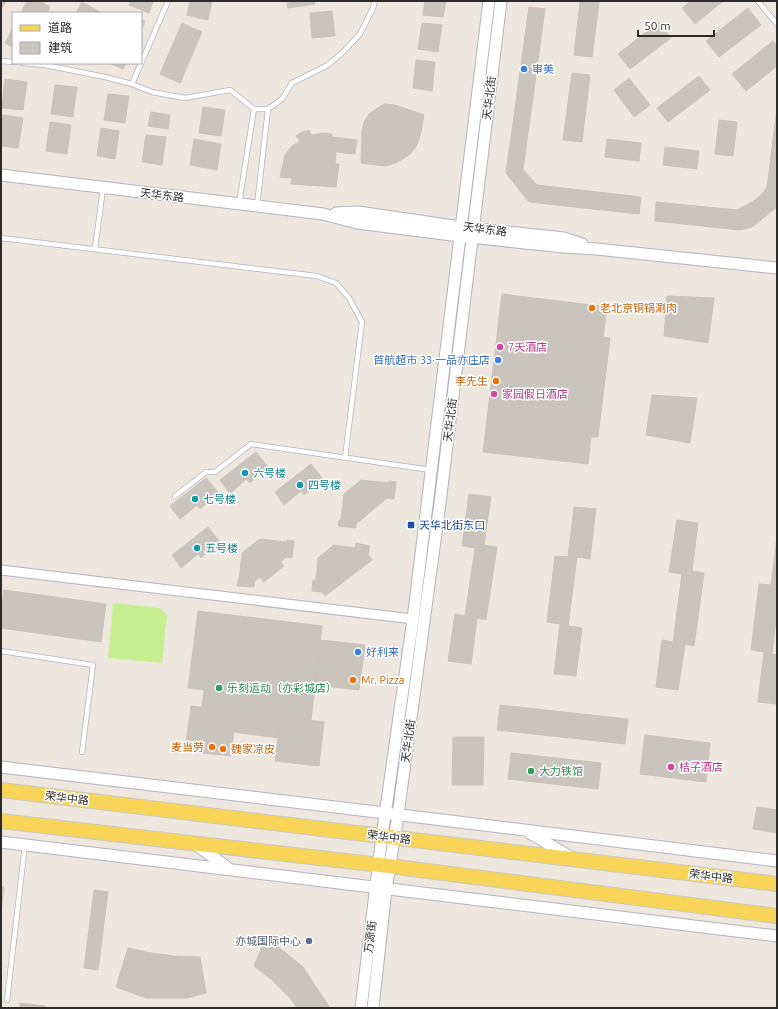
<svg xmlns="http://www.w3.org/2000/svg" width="778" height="1009" viewBox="0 0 778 1009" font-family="Ubuntu,'Noto Sans SC',sans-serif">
<rect width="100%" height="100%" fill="#eee7dd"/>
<path fill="#c6ef92" d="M113,603L160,608L167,615L162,663L108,658Z"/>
<path fill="#c9c4bc" stroke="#cac3b6" d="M1,1H6L1,9Z
M27,1H39L50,7L47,13H21Z
M130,1H153L149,13L129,5Z
M190,1H212L208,20L187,15Z
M287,1H314L315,4L288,8Z
M425,1H446L443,17L423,15Z
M580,1H599L592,57L574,55Z
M691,1H723L695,24L682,8Z
M82,2L102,13H76Z
M529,7L545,9L523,170L537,185L641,197L639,214L529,202L506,173Z
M748,8L761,25L719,57L706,41Z
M332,11L335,36L312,38L310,13Z
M141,19L145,21L141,31Z
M659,22L671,38L630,69L618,54Z
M182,23L202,32L180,83L160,74Z
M422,23L442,25L438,52L418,49Z
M13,28V47L5,43Z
M773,41L777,46V66L746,91L732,74Z
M416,60L435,62L432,91L413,88Z
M109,63H126L123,69Z
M572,73L590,75L582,142L563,140Z
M699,76L710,90L668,122L657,108Z
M629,78L650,105L634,117L614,90Z
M5,79L27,82L23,110L2,108Z
M55,85L77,87L73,117L51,114Z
M108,94L129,96L125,123L104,120Z
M384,104L395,105L424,115L421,132L417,145L411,153L403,159L396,163L385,166L361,163L362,131L364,122L369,114L376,109Z
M203,107L225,110L221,136L199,133Z
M777,108V207L752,227L740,230L655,221L656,202L737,210L754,201L763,193L767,187Z
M151,112L170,115L168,129L148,126Z
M3,115L23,118L18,148L1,146V127Z
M719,120L737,122L733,156L715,154Z
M50,122L71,125L67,154L46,151Z
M101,128L119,131L115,159L97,156Z
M309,130L311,135L324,133L332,134V137L357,140L355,154L336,152L335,164H339L336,187L291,184L292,178L280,177L285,155L292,146L300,141L296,136L302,132Z
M146,135L166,137L162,165L142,162Z
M194,139L221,144L217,170L190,165Z
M607,139L641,143L639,161L605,157Z
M665,147L699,151L697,169L663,165Z
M502,294L607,307L603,337L610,338L598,437H591L588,464L483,452Z
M667,296L714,298L708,343L664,336Z
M652,395L697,398L690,443L646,435Z
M256,452L268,467L250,483L246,479L230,494L220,480Z
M311,464L323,479L304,495L301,491L284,505L275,492Z
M206,478L219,493L200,509L197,505L180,519L170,506Z
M361,480L389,483V481L396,482L394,499L387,498L356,524V528L338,526L339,520H341L344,494Z
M469,494L491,497L484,545L497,547L486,620L477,618L471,664L448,661L455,614L465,616L475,548L462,546Z
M574,507L596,509L590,559L577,557L568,626L582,628L576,676L554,674L560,624L547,622L555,556L568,557Z
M677,520L698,523L692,571L704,573L694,646L685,644L678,690L656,687L662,640L673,642L682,574L669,572Z
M208,527L220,542L201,558L198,554L181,568L172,555Z
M777,537V613L772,654L777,655V704L758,702L764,652L751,650L759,584L771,585Z
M260,539L287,542V540L294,541L292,558L286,557L281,562L284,566L264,582L260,577L254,582V587L237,586L238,580H239L242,553Z
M356,543L370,546L368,554L372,560L325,596L322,592L312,591L313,580H316L318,558L334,545L355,548Z
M4,590L106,604L101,642L1,628V615Z
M198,611L322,626L311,720L281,717L278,738L234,732L236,711L202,707L204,690L188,688Z
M321,640L365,645L359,690L315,685Z
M500,705L628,719L625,744L497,730Z
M191,706L236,711L231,756L185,751Z
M281,717L324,722L319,766L275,761Z
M645,735L710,743L706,782L640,774Z
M453,737H484L483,785H452Z
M511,753L601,763L598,789L508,779Z
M757,807L777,810V833L753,829Z
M1,887H4L1,911Z
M94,890L108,892L98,970L84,968Z
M266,937L303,967L330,1008H297L292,1000L271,979L254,966Z
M128,948L151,953L174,956L200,957L206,993L187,998H146L116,987Z
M20,1003L45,1006V1008H20Z"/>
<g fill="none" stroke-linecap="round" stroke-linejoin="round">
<defs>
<path id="service" d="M758,1L777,24
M1,61L13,62
M23,63L45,65L105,77L132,84L152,92L185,98L230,90L254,109H268L282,99L292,83L328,65L343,52L360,34L373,8L375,1
M132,84L168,1
M239,204L254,109
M257,206L268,109
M1,238L317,276L336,283L349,298L362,322L345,458
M95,249L103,188
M175,496L206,472H215L251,444L431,470
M1,651L93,665L82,752
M7,1000L25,845"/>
<path id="minor" d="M1,570L413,619"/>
<path id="tertiary" d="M1,175L323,214L357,223L460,236L563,247L597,249L777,268
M336,213L358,212L461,227L564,238L582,244
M1,767L385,813L777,861
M530,833L572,858
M1,842L777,936
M195,844L228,868
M361,1008L382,836L413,619L489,1
M373,1008L386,889L398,815L440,503L501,1"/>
<path id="primary" d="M1,790L777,884
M1,821L389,866L777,916"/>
</defs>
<use href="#service" stroke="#b1b3c0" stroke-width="6"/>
<use href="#minor" stroke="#b1b3c0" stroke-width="11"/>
<use href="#tertiary" stroke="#b1b3c0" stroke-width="13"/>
<use href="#primary" stroke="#c8c8c8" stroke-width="16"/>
<use href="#service" stroke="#fff" stroke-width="4.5"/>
<use href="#minor" stroke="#fff" stroke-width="9"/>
<use href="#tertiary" stroke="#fff" stroke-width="11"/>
<use href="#primary" stroke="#f8d458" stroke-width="14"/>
</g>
<g fill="#3f7fe0" stroke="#fff" stroke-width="1.5">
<circle cx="524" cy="69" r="4"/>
<circle cx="498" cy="360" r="4"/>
<circle cx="358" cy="652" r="4"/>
</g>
<g fill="#e8710a" stroke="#fff" stroke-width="1.5">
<circle cx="592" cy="308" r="4"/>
<circle cx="496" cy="381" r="4"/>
<circle cx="353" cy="680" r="4"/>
<circle cx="212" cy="747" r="4"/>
<circle cx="223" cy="749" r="4"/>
</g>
<g fill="#d1479c" stroke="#fff" stroke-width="1.5">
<circle cx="500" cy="347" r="4"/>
<circle cx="494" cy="394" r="4"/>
<circle cx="671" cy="767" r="4"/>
</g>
<g fill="#0f9aa8" stroke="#fff" stroke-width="1.5">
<circle cx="245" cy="473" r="4"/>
<circle cx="300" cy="485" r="4"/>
<circle cx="195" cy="499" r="4"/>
<circle cx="197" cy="548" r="4"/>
</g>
<rect fill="#1a4fb4" stroke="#fff" stroke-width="1.5" x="407" y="521" width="8" height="8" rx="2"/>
<g fill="#2e9e5b" stroke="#fff" stroke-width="1.5">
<circle cx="219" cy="688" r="4"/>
<circle cx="531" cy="771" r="4"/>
</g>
<circle fill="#5c6f8a" stroke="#fff" stroke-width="1.5" cx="309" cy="941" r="4"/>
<g text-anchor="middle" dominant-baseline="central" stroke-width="3" stroke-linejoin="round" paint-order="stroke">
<g font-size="11" fill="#366cbe" stroke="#fff" text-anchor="start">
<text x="532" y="69">审美</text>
<text x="490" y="360" text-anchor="end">首航超市 33·一品亦庄店</text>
<text x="366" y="652">好利来</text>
</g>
<g font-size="11" fill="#2b2b2b" stroke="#fff">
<text transform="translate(489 98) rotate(-83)">天华北街</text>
<text transform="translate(162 195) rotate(7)">天华东路</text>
<text transform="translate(485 229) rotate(7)">天华东路</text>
<text transform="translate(450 420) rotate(-83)">天华北街</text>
<text transform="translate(408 741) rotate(-82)">天华北街</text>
<text transform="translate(67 798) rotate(7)">荣华中路</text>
<text transform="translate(389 837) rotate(7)">荣华中路</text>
<text transform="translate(711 876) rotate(7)">荣华中路</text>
<text transform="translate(370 937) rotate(-83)">万源街</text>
</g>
<g font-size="11" fill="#c56008" stroke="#fff" text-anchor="start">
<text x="600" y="308">老北京铜锅涮肉</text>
<text x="488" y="381" text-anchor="end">李先生</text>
<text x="361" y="680">Mr. Pizza</text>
<text x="204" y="747" text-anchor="end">麦当劳</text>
<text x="231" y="749">魏家凉皮</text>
</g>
<g font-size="11" fill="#b23c85" stroke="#fff" text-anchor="start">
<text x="508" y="347">7天酒店</text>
<text x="502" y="394">家园假日酒店</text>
<text x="679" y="767">桔子酒店</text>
</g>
<g font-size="11" fill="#0d838f" stroke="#fff" text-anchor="start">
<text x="253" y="473">六号楼</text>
<text x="308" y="485">四号楼</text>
<text x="203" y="499">七号楼</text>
<text x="205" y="548">五号楼</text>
</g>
<g font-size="11" fill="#164399" stroke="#fff" text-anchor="start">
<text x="419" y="525">天华北街东口</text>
</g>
<g font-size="11" fill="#27864d" stroke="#fff" text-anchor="start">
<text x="227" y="688">乐刻运动（亦彩城店）</text>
<text x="539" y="771">大力铁馆</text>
</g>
<g font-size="11" fill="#4e5e75" stroke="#fff" text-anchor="end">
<text x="301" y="941">亦城国际中心</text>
</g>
</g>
<rect width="778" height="1009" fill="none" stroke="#2b2b2b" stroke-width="4"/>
<rect x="12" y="12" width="130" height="52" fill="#ffffff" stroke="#aaaaaa"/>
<rect x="20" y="25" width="20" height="6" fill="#f8d458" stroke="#aaaaaa"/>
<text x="48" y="32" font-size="12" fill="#2b2b2b">道路</text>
<rect x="20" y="42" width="20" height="12" fill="#c9c4bc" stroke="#aaaaaa"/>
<text x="48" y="52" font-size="12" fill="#2b2b2b">建筑</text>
<path d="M638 30v6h76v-6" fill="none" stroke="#2b2b2b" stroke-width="2"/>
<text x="644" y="30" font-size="12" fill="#2b2b2b" stroke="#ffffff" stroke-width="3" paint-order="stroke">50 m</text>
</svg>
